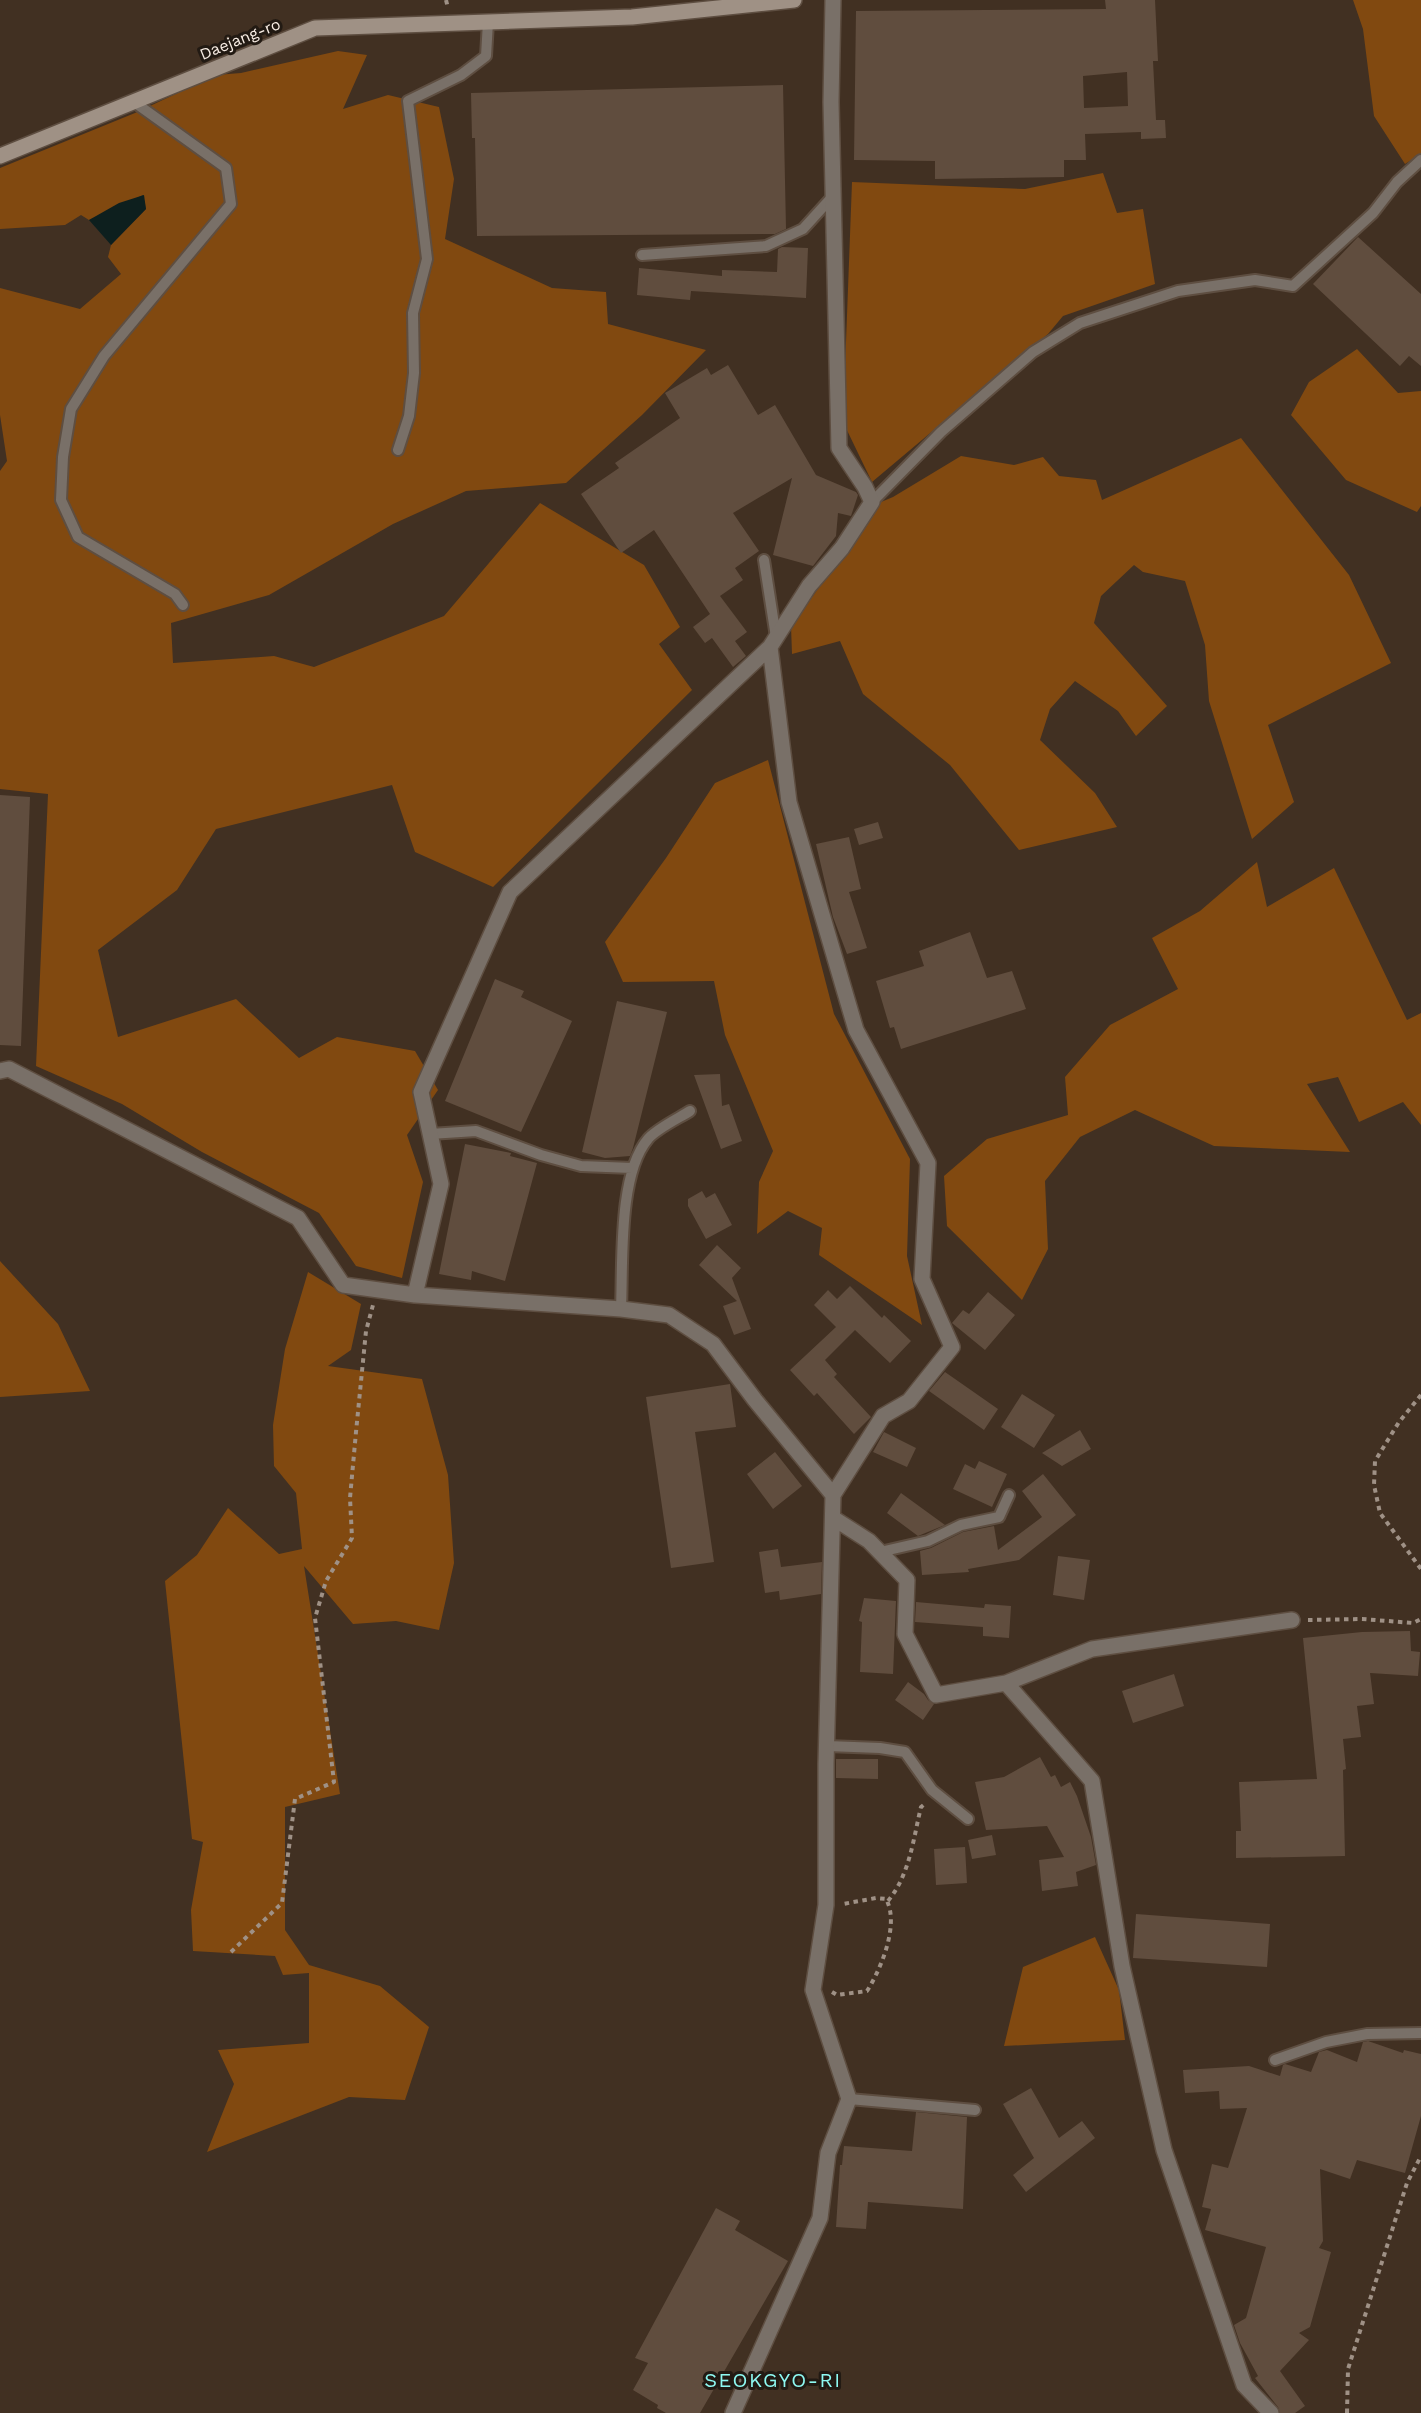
<svg xmlns="http://www.w3.org/2000/svg" width="1421" height="2413" viewBox="0 0 1421 2413" font-family="'Work Sans',sans-serif">
<rect width="100%" height="100%" fill="#413022"/>
<path fill="#814910" d="M1353,0H1421V154L1405,164L1374,116L1363,29Z
M338,51L367,55L343,109L388,95L439,107L454,179L445,239L552,288L606,292L608,324L706,350L642,415L566,483L466,491L393,524L269,595L171,623L173,663L274,656L314,667L444,616L540,503L644,565L680,627L659,644L692,690L493,887L415,852L392,785L216,829L177,890L98,950L118,1037L236,999L299,1058L337,1037L415,1051L438,1090L407,1135L423,1182L402,1278L356,1266L319,1213L202,1152L122,1104L36,1066L48,794L0,789V471L7,461L0,415V288L80,309L121,274L108,257L111,245L146,209L143,195L89,220L81,215L65,225L0,229V168L135,113L216,75L241,73Z
M1103,173L1117,213L1143,209L1155,284L1063,316L1048,334L872,482L843,422L852,182L1025,189Z
M1357,349L1398,393L1421,391V506L1417,512L1346,480L1291,415L1309,382Z
M1241,438L1349,575L1391,663L1268,725L1294,802L1252,839L1209,701L1205,645L1185,581L1143,572L1134,565L1101,596L1094,623L1167,706L1136,736L1118,711L1075,681L1050,709L1040,740L1095,793L1117,827L1019,850L950,765L863,694L840,641L792,654L791,626L881,502L893,497L961,456L1014,465L1043,457L1059,476L1096,480L1102,500Z
M768,760L834,1014L910,1159L907,1256L922,1325L819,1255L822,1228L788,1211L757,1234L759,1182L773,1151L725,1035L714,981L623,982L605,942L666,858L715,783Z
M1257,862L1267,907L1334,868L1407,1020L1421,1013V1125L1403,1102L1359,1122L1338,1077L1307,1084L1350,1152L1214,1146L1135,1110L1080,1137L1045,1181L1048,1249L1022,1300L947,1226L944,1176L987,1139L1068,1115L1065,1077L1110,1025L1178,989L1152,938L1200,911Z
M0,1261L58,1324L90,1391L0,1397Z
M308,1272L361,1304L351,1350L328,1366L422,1379L448,1475L454,1563L439,1630L396,1621L353,1624L304,1566L340,1794L285,1807V1930L309,1965L380,1986L429,2027L405,2100L349,2097L207,2152L234,2084L218,2050L309,2043V1973L283,1975L275,1956L193,1951L191,1910L203,1842L192,1839L165,1581L197,1555L228,1508L279,1554L302,1549L296,1493L274,1466L273,1425L285,1349Z
M1095,1937L1119,1990L1125,2040L1004,2046L1023,1967Z"/>
<path fill="#0d1f1e" d="M144,195L146,209L111,245L89,220L119,203Z"/>
<path fill="#604d3e" fill-rule="evenodd" d="M1105,0H1155L1158,61H1153L1156,120H1165L1166,138L1141,139V132L1085,134L1086,160H1064V177L935,179V161L854,160L856,11L1106,9ZM1127,72L1128,106L1084,108L1083,76Z
M783,85L786,229L775,234L477,236L475,138H472L471,93Z
M1358,237L1421,294V366L1409,356L1400,366L1313,284Z
M782,247L808,248L806,298L691,291L690,300L637,295L639,268L722,276V270L777,272L778,249Z
M728,365L758,415L775,405L816,475L856,492L858,495L851,516L838,513L836,536L813,566L773,555L792,478L733,513L759,551L735,568L743,580L720,596L747,632L735,641L746,656L733,667L712,638L705,643L693,627L710,614L654,530L621,553L581,494L619,468L615,463L680,418L665,393L707,368L711,375Z
M0,795L30,797L21,1046L0,1045Z
M878,822L883,838L859,845L854,829Z
M849,837L861,889L849,892L867,948L847,954L833,917L816,844Z
M970,932L987,978L1012,971L1026,1009L901,1049L894,1027L890,1028L876,981L924,966L919,951Z
M495,979L524,991L521,997L572,1021L521,1132L445,1101Z
M617,1001L667,1012L633,1148L630,1156L605,1158L582,1152Z
M720,1074L722,1106L729,1104L742,1141L721,1149L694,1075Z
M465,1144L511,1153L510,1156L537,1163L505,1281L472,1271L471,1280L439,1274Z
M702,1191L706,1198L715,1193L732,1225L706,1239L688,1206V1199Z
M717,1245L741,1268L732,1278L751,1329L734,1335L723,1306L737,1301L699,1265Z
M850,1286L882,1318L884,1315L911,1341L890,1363L855,1330L825,1360L837,1374L834,1377L871,1417L854,1434L817,1393L814,1396L790,1370L836,1327L814,1305L828,1290L837,1299Z
M988,1292L1015,1315L985,1350L952,1323L963,1310L969,1314Z
M945,1372L998,1409L984,1430L929,1391Z
M730,1384L736,1427L695,1432L714,1562L671,1568L646,1397Z
M1022,1394L1055,1415L1034,1448L1001,1427Z
M1080,1430L1091,1449L1062,1466L1042,1453Z
M884,1432L916,1448L907,1467L873,1452Z
M775,1452L802,1486L773,1509L747,1474Z
M979,1461L1007,1474L992,1507L953,1489L965,1464L975,1469Z
M1043,1474L1076,1515L1019,1560L968,1569L969,1572L922,1575L920,1551L931,1548L963,1532L994,1526L998,1550L1042,1517L1022,1491Z
M901,1493L945,1525L918,1536L887,1513Z
M778,1549L781,1567L822,1562L821,1594L780,1600L779,1591L765,1593L759,1552Z
M1058,1556L1090,1560L1084,1600L1053,1595Z
M864,1598L896,1601L893,1674L860,1672L862,1622L859,1621Z
M916,1602L984,1608L985,1604L1011,1606L1009,1638L983,1636V1627L915,1622Z
M1410,1631L1411,1651L1420,1652L1418,1676L1370,1673L1374,1704L1357,1706L1361,1737L1343,1739L1346,1769L1343,1770L1345,1856L1236,1858V1831H1241L1239,1782L1317,1779L1303,1638L1362,1632Z
M1174,1674L1184,1706L1133,1723L1122,1691Z
M908,1682L924,1694L928,1700L934,1704L923,1720L895,1700Z
M1040,1757L1051,1777L1055,1775L1061,1787L1070,1782L1077,1796L1091,1837L1096,1865L1076,1872L1078,1886L1042,1891L1039,1860L1064,1857L1047,1826L986,1830L975,1782L1004,1777Z
M836,1759H878V1779L836,1778Z
M992,1835L996,1855L972,1859L968,1840Z
M965,1847L967,1883L936,1885L934,1849Z
M1136,1914L1270,1924L1267,1967L1133,1958Z
M1368,2041L1403,2053L1404,2050L1421,2054V2116L1405,2173L1357,2160L1350,2179L1320,2169L1323,2241L1319,2248L1331,2252L1310,2327L1299,2333L1309,2340L1280,2371L1305,2406L1295,2413H1280L1278,2407L1255,2378L1258,2376L1240,2343L1234,2325L1246,2318L1266,2247L1205,2230L1211,2209L1202,2207L1212,2164L1228,2168L1247,2108L1220,2109L1219,2091L1185,2093L1183,2070L1249,2066L1280,2076L1283,2065L1285,2064L1311,2072L1319,2052L1327,2050L1357,2062L1363,2042Z
M1031,2088L1059,2138L1082,2121L1095,2138L1026,2192L1013,2175L1034,2158L1003,2104Z
M916,2112L967,2117L963,2209L868,2202L866,2229L836,2227L840,2165H842L844,2146L912,2151Z
M716,2208L740,2221L735,2230L788,2261L700,2413H666L657,2408L658,2405L633,2390L648,2363L635,2358Z"/>
<g fill="none" stroke-linecap="round" stroke-linejoin="round">
<defs>
<path id="lane" d="M134,102L226,168L231,204L104,356L71,409L63,457L61,500L78,537L175,594L183,605
M642,255L766,246L803,229L833,196
M398,450L409,416L414,373L413,313L427,259L408,101L461,75L486,56L488,22
M872,502L941,432L1033,352L1080,323L1178,291L1255,280L1293,286L1373,213L1397,182L1421,160
M764,560L776,637
M430,1134L476,1131L541,1155L581,1166L632,1168
M621,1309C623,1263 618,1174 648,1139C656,1129 679,1118 690,1111
M880,1552L928,1541L961,1525L999,1517L1009,1495
M827,1746L880,1748L905,1752L932,1790L968,1819
M1275,2060L1326,2042L1367,2034L1421,2033
M849,2099L975,2110"/>
<path id="street" d="M770,647L789,802L856,1030L928,1163L922,1279L952,1347L909,1401L883,1416L833,1495
M0,1071L9,1069L298,1218L343,1285L415,1295L621,1309L669,1315L713,1344L755,1400L833,1495L826,1764V1905L813,1990L849,2099L828,2153L820,2218L733,2413
M415,1295L441,1184L421,1092L510,892L770,647L809,586L842,548L872,502L865,487L839,448L831,102L833,0
M833,1518L869,1541L907,1580L905,1634L936,1695L1006,1683L1092,1649L1292,1620
M1006,1683L1092,1781L1122,1966L1164,2150L1244,2385L1271,2413"/>
<path id="secondary" d="M0,156L315,28L632,17L794,0"/>
</defs>
<use href="#lane" stroke="#5e4e41" stroke-width="14"/>
<use href="#street" stroke="#5e4e41" stroke-width="18"/>
<use href="#secondary" stroke="#5e4e41" stroke-width="18"/>
<path stroke="#9f9186" stroke-width="4" stroke-dasharray="4.5 4.5" stroke-linecap="butt" d="M446,0L448,8
M1421,1395L1399,1422L1375,1461L1374,1485L1380,1513L1421,1569
M1308,1620L1362,1619L1413,1623L1421,1619
M888,1901C910,1874 913,1840 921,1807L926,1803
M231,1952L282,1903L295,1799L334,1782L315,1618L326,1581L352,1538L350,1498L356,1432L366,1331L373,1305
M832,1992L837,1995L867,1991C881,1969 900,1924 886,1899L876,1898L843,1904
M1347,2413L1348,2369L1407,2183L1421,2156"/>
<use href="#lane" stroke="#797068" stroke-width="10"/>
<use href="#street" stroke="#797068" stroke-width="15"/>
<use href="#secondary" stroke="#9f9185" stroke-width="15"/>
</g>
<g text-anchor="middle" dominant-baseline="central" stroke-width="6" stroke-linejoin="round" paint-order="stroke">
<g font-size="16" fill="#f8ede4" stroke="#221a13">
<text transform="translate(240 39) rotate(-22)">Daejang-ro</text>
</g>
<g font-size="20" letter-spacing="1.5" fill="#8ef9f2" stroke="#221a13">
<text x="773" y="2380">SEOKGYO-RI</text>
</g>
</g>
</svg>
